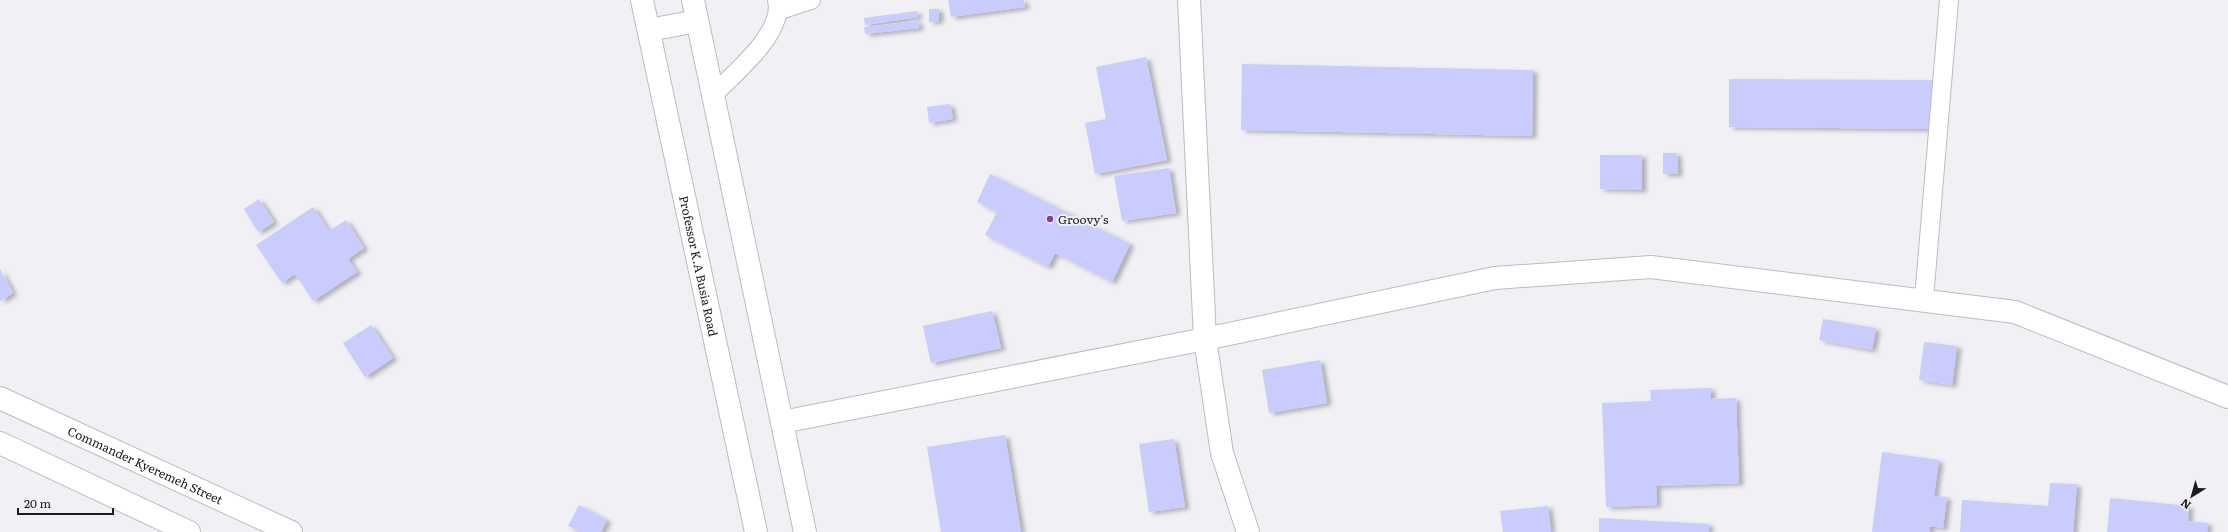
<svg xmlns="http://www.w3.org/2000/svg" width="2228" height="532" viewBox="0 0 2228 532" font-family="Literata,serif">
<defs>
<filter id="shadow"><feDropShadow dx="4.5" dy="2.5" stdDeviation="2" flood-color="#0004"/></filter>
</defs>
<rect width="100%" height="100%" fill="#f0f0f5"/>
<path fill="#c9ccfc" filter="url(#shadow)" d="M948,0H1024L1025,7L951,17Z
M929,9H939V21L929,22Z
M917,11L918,17L865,25L864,18Z
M918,21L919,28L865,34L864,27Z
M1146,57L1167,160L1095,174L1085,123L1106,119L1096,67Z
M1242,64L1533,70L1532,136L1241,130Z
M1729,79L1933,80V129L1729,127Z
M950,104L953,119L929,123L927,107Z
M1663,153H1677L1678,174H1663Z
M1600,155H1642V190L1600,189Z
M1169,168L1176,213L1122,221L1114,176Z
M990,174L1130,244L1112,282L1055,253L1048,267L985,235L997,212L977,202Z
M259,199L274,222L258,232L244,209Z
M313,207L329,231L346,220L364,248L348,259L357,272L313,301L295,274L282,283L256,245Z
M0,269L13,293L0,301Z
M992,311L1001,348L931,363L923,326Z
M1823,319L1876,328L1872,350L1819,340Z
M371,325L393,358L365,377L343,343Z
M1924,342L1957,346L1952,385L1919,380Z
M1320,360L1327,403L1269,413L1262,370Z
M1711,388V399L1736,398L1739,483L1656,486L1657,505L1606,507L1602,403L1651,401L1650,390Z
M1005,435L1021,532H941L927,447Z
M1174,439L1185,507L1149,512L1139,444Z
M1882,452L1939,460L1934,496L1947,497L1943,528L1930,526V532H1872Z
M2050,483L2077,484L2073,532H1960L1962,500L2048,506Z
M2110,498L2189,506L2188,521L2208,523L2207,532H2107Z
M579,505L607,520L601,532H580L568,526Z
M1548,506L1551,532H1503L1500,511Z
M1599,518L1709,524V532H1599Z"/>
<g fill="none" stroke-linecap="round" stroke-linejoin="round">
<defs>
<path id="lane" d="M780,10L811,0
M713,95C734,73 785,33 777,0
M1924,299L1949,0"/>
<g id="street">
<path d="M1189,0L1205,339L1222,453L1248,532"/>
<path id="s1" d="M0,398L291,532"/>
<path d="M782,422L1205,339L1495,278L1651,267L2015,312L2228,397"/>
<path d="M0,443L189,532"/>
</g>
<g id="primary">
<path id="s2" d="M642,0L756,532"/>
<path d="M693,0L805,532"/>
<path d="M649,30L697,21"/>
</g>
</defs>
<use href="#lane" stroke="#bcbcc0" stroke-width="20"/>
<use href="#street" stroke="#bcbcc0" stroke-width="24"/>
<use href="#primary" stroke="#bcbcc0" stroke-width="24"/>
<use href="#lane" stroke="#fff" stroke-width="18"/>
<use href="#street" stroke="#fff" stroke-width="22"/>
<use href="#primary" stroke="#fff" stroke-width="22"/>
</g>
<circle fill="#803cb0" stroke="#f0f0f5" stroke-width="1.5" cx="1050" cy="219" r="4"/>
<g text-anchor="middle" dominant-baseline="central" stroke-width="4" stroke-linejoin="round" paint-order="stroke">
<g font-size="12" fill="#1b1b1c" stroke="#f0f0f5" text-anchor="start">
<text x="1058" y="219">Groovy's</text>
</g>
<g font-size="12" fill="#1b1b1c" stroke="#f0f0f5">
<text stroke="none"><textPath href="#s2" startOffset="272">Professor K.A Busia Road</textPath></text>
<text stroke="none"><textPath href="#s1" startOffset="160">Commander Kyeremeh Street</textPath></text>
</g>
</g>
<g transform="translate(2192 496) rotate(217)" stroke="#f0f0f5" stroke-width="3" paint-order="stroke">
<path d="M0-3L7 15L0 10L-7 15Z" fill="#1b1b1c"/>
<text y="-6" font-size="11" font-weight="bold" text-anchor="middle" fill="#1b1b1c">N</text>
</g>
<path d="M18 508v6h95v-6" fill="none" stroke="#1b1b1c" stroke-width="2"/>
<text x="24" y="508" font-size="12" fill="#1b1b1c" stroke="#f0f0f5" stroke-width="3" paint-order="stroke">20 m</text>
</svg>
